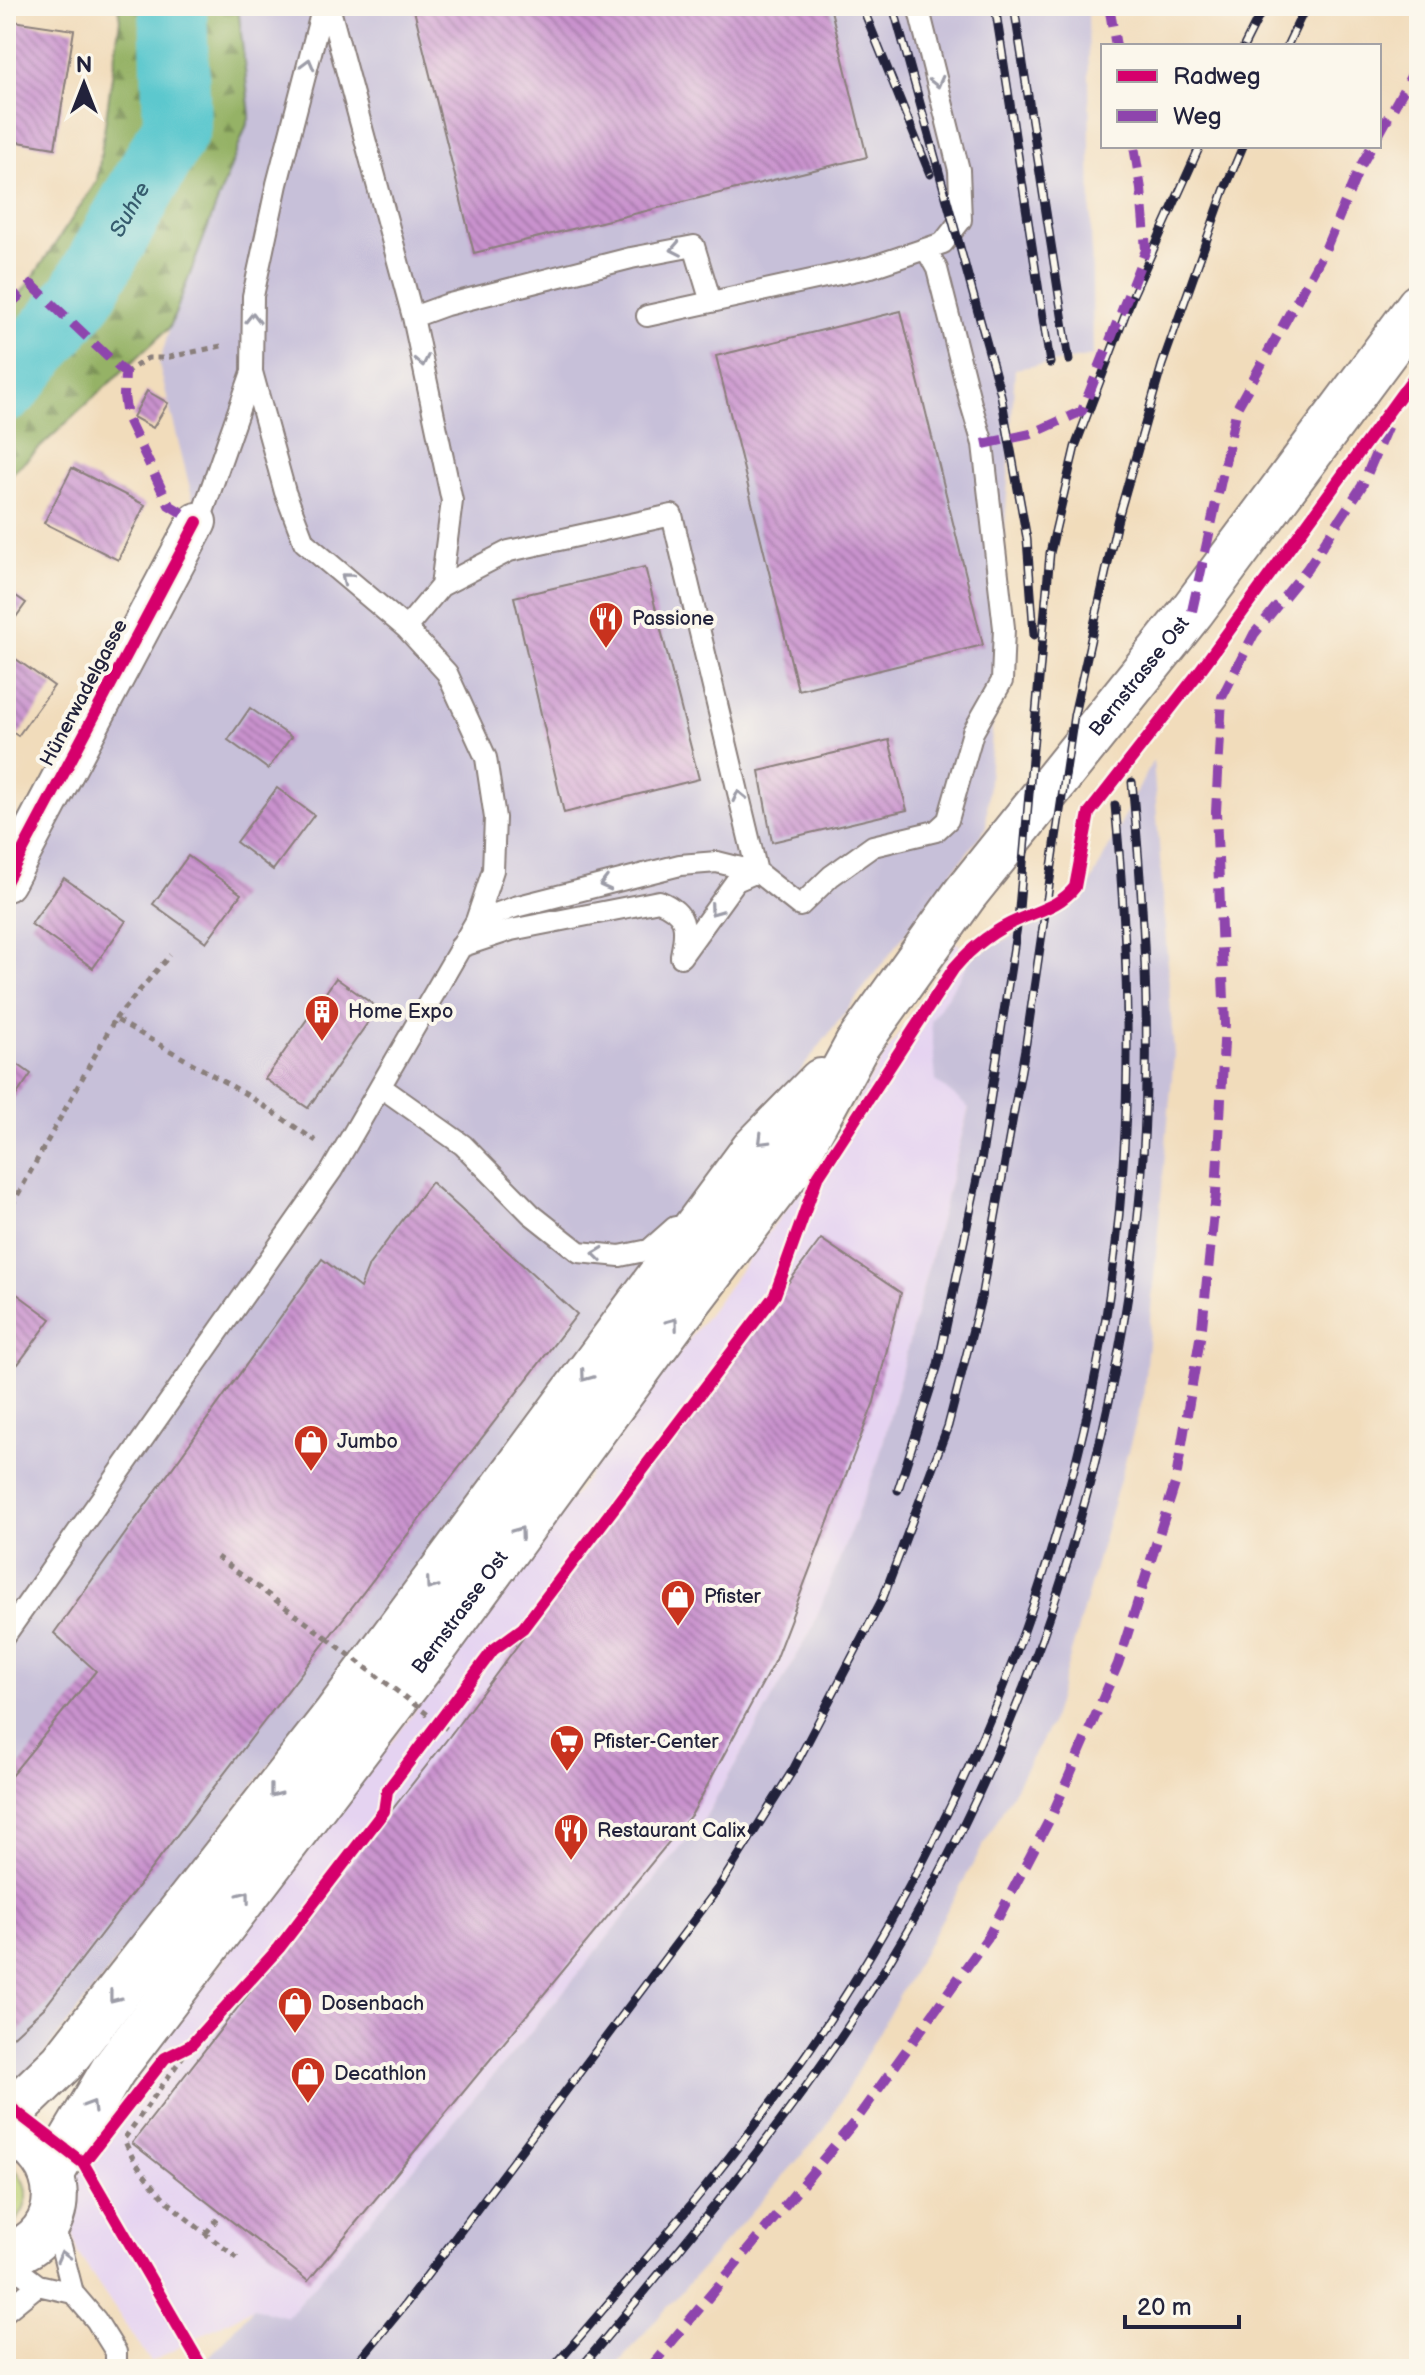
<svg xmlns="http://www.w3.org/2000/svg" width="1425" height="2375" viewBox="0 0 1425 2375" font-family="'Balsamiq Sans',sans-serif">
<defs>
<pattern id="grass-tufts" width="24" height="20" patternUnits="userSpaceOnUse" patternTransform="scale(2)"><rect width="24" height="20" fill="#bcd074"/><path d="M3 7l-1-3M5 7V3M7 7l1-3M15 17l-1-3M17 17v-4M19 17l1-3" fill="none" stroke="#a1b265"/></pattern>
<pattern id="forest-firs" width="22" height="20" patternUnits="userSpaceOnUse" patternTransform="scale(2)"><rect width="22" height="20" fill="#95b266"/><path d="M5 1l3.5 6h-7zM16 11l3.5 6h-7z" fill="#799055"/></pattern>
<pattern id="building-back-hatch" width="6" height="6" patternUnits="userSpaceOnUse" patternTransform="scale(2)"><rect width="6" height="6" fill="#c992cd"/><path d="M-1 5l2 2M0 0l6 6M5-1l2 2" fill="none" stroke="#a377a8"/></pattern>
</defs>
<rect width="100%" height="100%" fill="#fbf7ec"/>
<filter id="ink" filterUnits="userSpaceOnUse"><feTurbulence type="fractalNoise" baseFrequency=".0125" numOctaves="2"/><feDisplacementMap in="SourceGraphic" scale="16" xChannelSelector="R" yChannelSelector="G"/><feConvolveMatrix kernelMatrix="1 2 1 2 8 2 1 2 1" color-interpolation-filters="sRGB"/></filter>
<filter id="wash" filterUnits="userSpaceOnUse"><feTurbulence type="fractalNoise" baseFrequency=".006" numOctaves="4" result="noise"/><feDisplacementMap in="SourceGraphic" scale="32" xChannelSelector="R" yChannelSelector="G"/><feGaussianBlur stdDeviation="1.8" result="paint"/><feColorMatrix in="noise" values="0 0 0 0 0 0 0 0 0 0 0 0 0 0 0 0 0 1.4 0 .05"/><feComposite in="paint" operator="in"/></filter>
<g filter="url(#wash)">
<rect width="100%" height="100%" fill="#f1dcbb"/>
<path fill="#e5d3f1" d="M956,942L973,956L931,1022L969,1107L879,1459L812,1629L705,1818L529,2034L287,2318L253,2308L151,2362L77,2252L70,2220L77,2175L91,2131L390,1744L802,1187Z"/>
<path fill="#c7c0d9" d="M238,6H1088L1093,356L1015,369L986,828L314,1708L18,2087L6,2093V899L204,509L193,500L159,365L170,327L250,116Z
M1153,760L1174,1055L1143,1398L1051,1724L825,2129L613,2369H198L253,2308L287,2317L529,2034L705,1818L812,1629L879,1459L969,1108L936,1081L931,1021L973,956L1082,900Z"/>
<path fill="url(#grass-tufts)" stroke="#6f7958" stroke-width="2" d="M6,2162C32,2178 34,2213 6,2228Z"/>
<path fill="url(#forest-firs)" stroke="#5c6a50" stroke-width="2" d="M118,6H238L250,116L170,327L6,479V313L35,274L97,181L120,20Z"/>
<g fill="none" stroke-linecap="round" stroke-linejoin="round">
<path stroke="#5bc8ce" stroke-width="68" id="s1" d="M6,388L82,295L177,126L173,6"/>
</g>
<g id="blocks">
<path fill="url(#building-back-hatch)" d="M413,6H830L867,157L474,253Z
M6,20L74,30L55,148L6,140Z
M901,311L983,645L798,690L716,356Z
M147,391L168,403L153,428L133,417Z
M72,468L145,505L118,560L44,523Z
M645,567L699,779L564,813L514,597Z
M6,589L26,603L6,631Z
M6,652L54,686L18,736L6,728Z
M250,708L291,737L268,769L228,740Z
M889,740L907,810L772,842L759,771Z
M277,788L314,815L273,870L236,842Z
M188,856L241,894L206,942L153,904Z
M64,878L126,921L93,968L31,924Z
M336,978L378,1008L308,1108L265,1079Z
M6,1056L31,1074L6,1110Z
M431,1182L577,1314L45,2007L6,2043V1782L96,1671L54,1633L322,1259L360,1288L369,1265Z
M821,1239L901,1293L874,1402L775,1660L692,1814L308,2281L132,2143L452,1733Z
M6,1286L51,1319L18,1364L6,1355Z"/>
</g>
</g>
<g filter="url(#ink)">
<use href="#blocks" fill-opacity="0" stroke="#8a7f7b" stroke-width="2"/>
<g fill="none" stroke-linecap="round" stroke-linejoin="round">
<defs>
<path id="service" d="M329,6L413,317
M647,316L871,267L943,243L961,220L959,170L918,6
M197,522L204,509L252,372
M441,586L452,501L413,317L446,305L631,258L694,246L711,302
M406,628L441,586L509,551L672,515L757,872L736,881L681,957
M476,921L515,907L680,865L717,862L757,872L800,906L831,876L873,846L936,831L948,820L973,732L1002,681L1004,628L983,444L971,404L937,269L926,249
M460,947L511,930L659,901C687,913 687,926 681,955
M381,1087L463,1145L531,1214L579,1252L620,1256L649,1250L675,1227
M6,1634L332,1170L476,921L493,870L495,818L486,758L447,673L406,628L304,542L285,492L252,372L253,296L277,184L323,6
M49,2220L61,2246L73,2293L96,2320L116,2352V2369
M6,2261L38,2285L73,2293
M6,2311L38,2285"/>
<path id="minor" d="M6,882L197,522"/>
<g id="primary">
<path d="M6,2117L62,2063L336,1714L753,1150L821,1081"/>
<path d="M6,2132C69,2153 73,2238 6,2255"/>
<path id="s2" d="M52,2173L113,2070L439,1642L673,1322L789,1170L857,1045L965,894L1192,611L1419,306"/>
</g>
</defs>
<use href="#service" stroke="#8a7f7b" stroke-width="24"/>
<use href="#minor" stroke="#8a7f7b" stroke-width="42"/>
<use href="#primary" stroke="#8a7f7b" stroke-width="48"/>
<path stroke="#8a7f7b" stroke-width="5" stroke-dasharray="6 6" stroke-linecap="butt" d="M125,373L148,358H165L226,345
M115,1019L170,955
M6,1216L115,1019L249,1096L316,1141
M217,1557L327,1638
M191,2045L124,2139C146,2194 197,2226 241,2261
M206,2233L222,2213"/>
<use href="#service" stroke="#fff" stroke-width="20"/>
<use href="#minor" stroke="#fff" stroke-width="38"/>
<use href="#primary" stroke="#fff" stroke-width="44"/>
<defs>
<path id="rail" d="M862,6L930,174
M893,6L1001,395L1027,539L1034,635
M995,6L1050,363
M1014,6L1069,360
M1244,46L1264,6
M1287,46L1306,6
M898,1490L938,1365L982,1155L1018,920L1050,553L1075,447L1132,297L1200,146
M352,2369L404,2306L719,1887L793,1770L883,1598L948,1426L981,1298L1026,1043L1074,715L1117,522L1162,365L1224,191L1243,146
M552,2369C651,2253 753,2138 836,2010C1001,1755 1107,1454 1124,1150C1131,1034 1126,920 1115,805
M580,2369C673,2257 768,2146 849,2025C1019,1770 1122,1463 1143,1157C1151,1031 1144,907 1132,782"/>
</defs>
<use href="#rail" stroke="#22223b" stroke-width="9"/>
<use href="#rail" stroke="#fbf7ec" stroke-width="6" stroke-dasharray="18" stroke-linecap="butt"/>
<path stroke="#8a7f7b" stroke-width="5" stroke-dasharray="6 6" stroke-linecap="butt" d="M327,1638L452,1733"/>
<path stroke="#8e44ad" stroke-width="10" stroke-dasharray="20 10" stroke-linecap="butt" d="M1109,6L1116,46
M1379,134L1419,62
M6,307L32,285L125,373L124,396L127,417L169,505L197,522
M983,444L1031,434L1082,411L1146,250L1141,189L1134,146
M1192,611L1237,408L1325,250L1359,169L1372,146
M649,2369L856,2120L988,1937L1053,1813L1118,1664L1175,1484L1202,1327L1216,1194L1225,1023L1216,812L1222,697L1254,634L1307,569L1362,486L1388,425"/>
<defs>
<path id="cycleway" d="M6,882L197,522
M6,2104L83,2163L203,2369
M83,2163L165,2058L191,2045L279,1948L384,1811L387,1791L493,1650L523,1628L775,1295L817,1178L954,968C973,946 994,930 1020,919C1040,910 1061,905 1075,887L1089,813L1196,676L1419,370"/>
</defs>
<use href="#cycleway" stroke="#fbf7ec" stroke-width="17"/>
<use href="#cycleway" stroke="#d6006c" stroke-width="12"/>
</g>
<defs><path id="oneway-chevron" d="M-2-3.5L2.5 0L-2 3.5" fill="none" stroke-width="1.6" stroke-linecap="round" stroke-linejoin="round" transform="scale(2)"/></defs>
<g stroke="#9c9ca7">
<use href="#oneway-chevron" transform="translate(308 64) rotate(-75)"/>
<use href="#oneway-chevron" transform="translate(937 82) rotate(76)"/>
<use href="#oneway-chevron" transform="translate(676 249) rotate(169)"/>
<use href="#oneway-chevron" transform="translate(253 318) rotate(-89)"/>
<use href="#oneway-chevron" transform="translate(422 361) rotate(78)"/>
<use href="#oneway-chevron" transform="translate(346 578) rotate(-140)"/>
<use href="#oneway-chevron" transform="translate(739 796) rotate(-103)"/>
<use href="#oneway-chevron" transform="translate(605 884) rotate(166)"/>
<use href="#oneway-chevron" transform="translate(715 910) rotate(126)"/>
<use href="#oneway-chevron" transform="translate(763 1140) rotate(135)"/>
<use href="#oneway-chevron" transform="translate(598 1254) rotate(-173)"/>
<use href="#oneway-chevron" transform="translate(673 1323) rotate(-53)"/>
<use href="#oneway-chevron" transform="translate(586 1376) rotate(126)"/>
<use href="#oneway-chevron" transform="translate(519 1532) rotate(-54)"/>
<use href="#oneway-chevron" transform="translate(431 1585) rotate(126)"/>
<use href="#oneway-chevron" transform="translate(274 1792) rotate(128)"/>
<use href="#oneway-chevron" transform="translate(245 1896) rotate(-53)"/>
<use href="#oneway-chevron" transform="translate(114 1997) rotate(128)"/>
<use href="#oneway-chevron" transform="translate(91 2106) rotate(-59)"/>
<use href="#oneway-chevron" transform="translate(63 2256) rotate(-105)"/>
</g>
</g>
<defs>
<symbol id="restaurant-pin" viewBox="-11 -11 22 30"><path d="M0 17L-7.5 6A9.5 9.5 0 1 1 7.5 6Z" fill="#c8321e" stroke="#fbf7ec"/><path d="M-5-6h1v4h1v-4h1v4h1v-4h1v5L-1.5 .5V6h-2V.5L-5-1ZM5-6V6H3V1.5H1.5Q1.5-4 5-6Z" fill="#fff"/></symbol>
<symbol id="building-pin" viewBox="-11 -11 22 30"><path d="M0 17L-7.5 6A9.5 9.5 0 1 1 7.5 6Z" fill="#c8321e" stroke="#fbf7ec"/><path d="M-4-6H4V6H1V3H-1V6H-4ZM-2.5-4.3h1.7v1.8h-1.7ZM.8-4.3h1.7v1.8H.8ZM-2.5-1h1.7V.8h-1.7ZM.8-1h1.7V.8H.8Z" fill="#fff"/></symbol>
<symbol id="shop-pin" viewBox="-11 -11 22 30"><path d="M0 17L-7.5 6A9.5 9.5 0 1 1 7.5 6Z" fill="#c8321e" stroke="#fbf7ec"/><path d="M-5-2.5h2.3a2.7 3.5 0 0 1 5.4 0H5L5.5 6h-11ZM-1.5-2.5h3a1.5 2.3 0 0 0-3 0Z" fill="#fff"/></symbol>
<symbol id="supermarket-pin" viewBox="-11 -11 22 30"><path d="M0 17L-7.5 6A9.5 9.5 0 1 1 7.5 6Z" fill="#c8321e" stroke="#fbf7ec"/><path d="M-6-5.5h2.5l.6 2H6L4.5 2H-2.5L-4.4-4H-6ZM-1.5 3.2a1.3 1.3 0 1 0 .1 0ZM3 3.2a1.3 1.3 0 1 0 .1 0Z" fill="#fff"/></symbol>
</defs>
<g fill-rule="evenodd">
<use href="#restaurant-pin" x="586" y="599" width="40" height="54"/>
<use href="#building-pin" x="302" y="992" width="40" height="54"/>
<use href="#shop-pin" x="291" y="1422" width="40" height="54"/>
<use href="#shop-pin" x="658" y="1577" width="40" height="54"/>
<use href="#supermarket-pin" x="547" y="1722" width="40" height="54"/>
<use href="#restaurant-pin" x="551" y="1811" width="40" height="54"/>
<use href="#shop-pin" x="275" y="1984" width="40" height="54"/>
<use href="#shop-pin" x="288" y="2054" width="40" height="54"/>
</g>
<g text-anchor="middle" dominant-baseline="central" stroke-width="8" stroke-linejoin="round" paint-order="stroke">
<g font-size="20" fill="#22223b" stroke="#fbf7ec" text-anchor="start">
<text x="632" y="619">Passione</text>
<text x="348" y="1012">Home Expo</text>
<text x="337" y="1442">Jumbo</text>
<text x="704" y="1597">Pfister</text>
<text x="593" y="1742">Pfister-Center</text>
<text x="597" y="1831">Restaurant Calix</text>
<text x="321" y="2004">Dosenbach</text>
<text x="334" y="2074">Decathlon</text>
</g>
<g font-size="20" fill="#22223b" stroke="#fbf7ec">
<text stroke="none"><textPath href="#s2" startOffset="1852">Bernstrasse Ost</textPath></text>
<text transform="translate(84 693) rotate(-62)">Hünerwadelgasse</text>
<text stroke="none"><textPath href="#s2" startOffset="694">Bernstrasse Ost</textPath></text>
</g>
<g font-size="22" font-style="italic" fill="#365c6e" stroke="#fbf7ec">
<text stroke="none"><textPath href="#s1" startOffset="218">Suhre</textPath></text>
</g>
</g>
<rect width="1425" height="2375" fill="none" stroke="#fbf7ec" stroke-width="32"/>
<rect x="1101" y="44" width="280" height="104" fill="#fbf7ec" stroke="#a4a2a5" stroke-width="2"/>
<rect x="1117" y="70" width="40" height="12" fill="#d6006c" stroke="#a4a2a5" stroke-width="2"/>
<text x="1173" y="84" font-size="24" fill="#22223b">Radweg</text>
<rect x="1117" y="110" width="40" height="12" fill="#8e44ad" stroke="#a4a2a5" stroke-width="2"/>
<text x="1173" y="124" font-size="24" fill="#22223b">Weg</text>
<g transform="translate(84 84)" stroke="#fbf7ec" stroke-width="6" paint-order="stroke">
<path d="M0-6L14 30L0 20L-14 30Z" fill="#22223b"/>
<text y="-12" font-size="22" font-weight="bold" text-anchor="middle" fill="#22223b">N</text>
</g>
<path d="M1125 2315v12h114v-12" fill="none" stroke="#22223b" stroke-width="4"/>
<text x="1137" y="2315" font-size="24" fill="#22223b" stroke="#fbf7ec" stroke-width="6" paint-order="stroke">20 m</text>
</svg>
